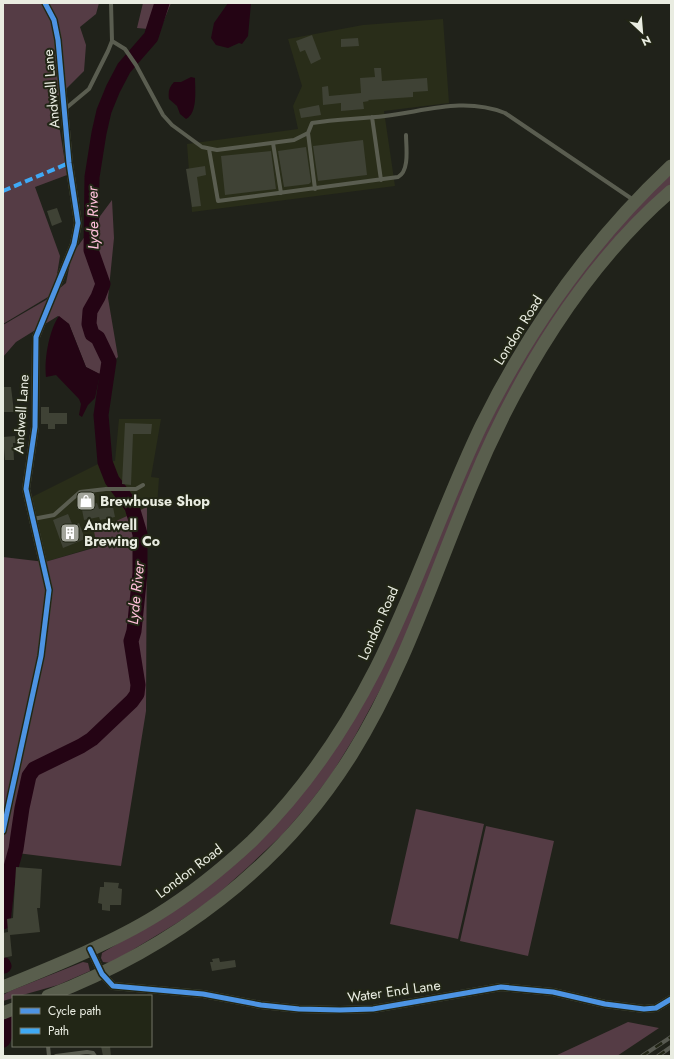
<svg xmlns="http://www.w3.org/2000/svg" width="674" height="1059" viewBox="0 0 674 1059" font-family="Jost,sans-serif">
<rect width="100%" height="100%" fill="#20221a"/>
<path fill="#292d19" d="M443,19L449,103L384,111L395,186L192,212L187,144L298,129L293,106L302,86L288,39L363,25Z
M119,419H161L151,477L159,478L157,506L147,507L98,546L45,562L28,499L100,463L115,461Z"/>
<path fill="#553c45" d="M3,3H99L96,14L80,27L86,45L84,71L55,100L67,175L35,187L60,256L54,293L66,283L72,254L112,200L114,238L108,298L118,357L99,374L86,367L69,324L58,316L16,342L3,357V325L46,300L53,294L3,324Z
M143,3H171L160,30L137,28Z
M671,172V184L649,204L551,325L394,664L355,736L331,775L308,805L282,835L248,867L211,900L177,923L111,963L103,962L101,958L102,953L184,904L326,761L467,466L522,359L593,254Z
M147,507L146,711L121,866L9,852L3,917V557L45,562L97,547L94,531Z
M416,809L484,824L458,939L390,924Z
M486,826L554,841L528,956L460,941Z
M83,962L88,963L90,971L58,985L19,996H13V998L3,1001V995L10,991Z
M628,1022L659,1028L617,1056H555Z"/>
<path fill="#240414" d="M228,3H251L248,36L242,44L239,43L228,48L216,45L211,38L214,23Z
M191,77L195,78C195,89 198,113 186,119L180,114L177,106L169,99C168,92 169,87 174,82H181Z
M59,316L69,324L86,367L100,374L95,398L88,405L82,417L79,415L81,404L79,399L56,375L46,377C44,360 49,330 59,316Z"/>
<g fill="none" stroke-linecap="round" stroke-linejoin="round">
<path stroke="#240414" stroke-width="15" d="M3,922L8,878L16,849L22,808L29,776L34,769L81,746L92,739L132,701L137,694L138,685L131,641L134,631L140,573V534L132,507L112,480L105,462L101,415L109,361L98,338L92,334L89,324L90,311L98,297L103,284L91,250L92,177L99,133L104,111L113,89L124,68L151,37L162,3
M3,964L4,966
M3,1040L9,1025L8,1018"/>
</g>
<path fill="#3f4235" d="M312,35L321,59L311,64L305,50L300,52L296,41Z
M358,38L359,46L341,47V39Z
M374,68H381L382,81L427,78L428,91L413,92V97L368,100L369,101L363,102L364,109L341,111V103L323,105L322,87L328,86L329,96L361,93L360,78L375,77Z
M319,105L321,115L301,118L299,109Z
M363,140L367,175L318,181L313,146Z
M306,147L311,182L309,184L284,187L278,151Z
M271,151L276,189L225,195L221,156Z
M205,166L206,175L197,177L201,206L192,207L186,169Z
M57,208L62,222L52,226L47,211Z
M3,387H11L14,412H3Z
M41,407H49V413H67V424H55V429H48V424H41Z
M125,423L152,424L151,434H133L131,485L122,484Z
M15,436L16,443H13L14,460H5L3,437Z
M91,497L92,504L97,503L99,509L113,507L115,517L100,520L99,517L84,520L80,499Z
M68,514L73,526L79,523L85,539L63,548L53,520Z
M16,867L42,869L40,908H37L40,932L10,935L12,956L3,958V933L8,932L7,919L13,918Z
M104,882L119,883L118,888L122,889L121,905H110V911L102,910V904L98,903L100,887H104Z
M219,958L220,962L235,960L236,967L212,971L210,962H213L212,959Z
M101,1046H110L111,1056H103Z"/>
<g fill="none" stroke-linecap="round" stroke-linejoin="round">
<path stroke="#5a5d50" stroke-width="4" d="M112,41L125,49L136,65L163,115L172,125L202,147L217,150L294,140L308,133L312,123C336,119 360,119 385,116C426,111 464,97 505,113L635,201
M65,109L89,89L108,51L112,41L111,3
M372,117L381,180
M308,133L315,189
M273,143L281,193
M209,149L218,201L398,177C410,171 406,146 406,135
M33,519L54,515L80,492L106,489H136L143,485
M48,1046L49,1056
M56,1056L87,1052L93,1053L95,1056"/>
<path stroke="#5a5d50" stroke-width="8" d="M3,831L41,656L49,590L26,489L35,427L36,337L74,244L78,223L69,163L58,40L54,20L45,3
M90,949L102,974L113,986L203,994L261,1005L299,1009L340,1010L373,1009L501,987L553,992L605,1004L644,1009L656,1008L671,999"/>
<path stroke="#595e4d" stroke-width="13" d="M3,987C52,967 112,943 157,915C191,894 223,868 252,841C303,791 344,731 376,668C416,589 443,505 481,426C529,329 592,240 671,166
M48,996C173,948 281,868 352,754C404,671 434,575 472,485C516,378 583,267 671,191
M3,1013L13,1009"/>
<defs>
<path id="rail" d="M642,1056L671,1037
M658,1056L671,1047"/>
</defs>
<use href="#rail" stroke="#575950" stroke-width="4"/>
<use href="#rail" stroke="#222616" stroke-width="2.5" stroke-dasharray="8" stroke-linecap="butt"/>
<path stroke="#3fa9f5" stroke-width="4" stroke-dasharray="8 4" stroke-linecap="butt" d="M3,191L69,163"/>
<defs>
<path id="cycleway" d="M3,831L41,656L49,590L26,489L35,427L36,337L74,244L78,223L69,163L58,40L54,20L45,3
M90,949L102,974L113,986L203,994L261,1005L299,1009L340,1010L373,1009L501,987L553,992L605,1004L644,1009L656,1008L671,999"/>
</defs>
<use href="#cycleway" stroke="#222616" stroke-width="8"/>
<use href="#cycleway" stroke="#4d94e3" stroke-width="5"/>
</g>
<defs>
<symbol id="shop-square" viewBox="-11 -11 22 22"><rect x="-9" y="-9" width="18" height="18" rx="4" fill="#a3a59b" stroke="#222616"/><path d="M-5-2.5h2.3a2.7 3.5 0 0 1 5.4 0H5L5.5 6h-11ZM-1.5-2.5h3a1.5 2.3 0 0 0-3 0Z" fill="#fff"/></symbol>
<symbol id="building-square" viewBox="-11 -11 22 22"><rect x="-9" y="-9" width="18" height="18" rx="4" fill="#a3a59b" stroke="#222616"/><path d="M-4-6H4V6H1V3H-1V6H-4ZM-2.5-4.3h1.7v1.8h-1.7ZM.8-4.3h1.7v1.8H.8ZM-2.5-1h1.7V.8h-1.7ZM.8-1h1.7V.8H.8Z" fill="#fff"/></symbol>
</defs>
<g fill-rule="evenodd">
<use href="#shop-square" x="75" y="490" width="22" height="22"/>
<use href="#building-square" x="59" y="522" width="22" height="22"/>
</g>
<g text-anchor="middle" dominant-baseline="central" stroke-width="4" stroke-linejoin="round" paint-order="stroke">
<g font-size="14" fill="#e9ece1" stroke="#222616">
<text transform="translate(51 89) rotate(-95)">Andwell Lane</text>
<text transform="translate(518 330) rotate(-58)">London Road</text>
<text transform="translate(21 414) rotate(-86)">Andwell Lane</text>
<text transform="translate(378 623) rotate(-66)">London Road</text>
<text transform="translate(189 871) rotate(-37)">London Road</text>
<text transform="translate(394 991) rotate(-8)">Water End Lane</text>
</g>
<g font-size="14" font-weight="bold" fill="#e9ece1" stroke="#222616" text-anchor="start">
<text x="100" y="501">Brewhouse Shop</text>
<text x="84" y="525">Andwell<tspan x="84" dy="16">Brewing Co</tspan></text>
</g>
<g font-size="15" font-style="italic" fill="#ffc0da" stroke="#222616">
<text transform="translate(93 218) rotate(-91)">Lyde River</text>
<text transform="translate(136 593) rotate(-84)">Lyde River</text>
</g>
</g>
<rect width="674" height="1059" fill="none" stroke="#e9ece1" stroke-width="8"/>
<rect x="12" y="995" width="140" height="52" fill="#222616" stroke="#727567"/>
<rect x="20" y="1008" width="20" height="6" fill="#4d94e3" stroke="#727567"/>
<text x="48" y="1015" font-size="12" fill="#e9ece1">Cycle path</text>
<rect x="20" y="1028" width="20" height="6" fill="#3fa9f5" stroke="#727567"/>
<text x="48" y="1035" font-size="12" fill="#e9ece1">Path</text>
<g transform="translate(642 32) rotate(154)" stroke="#222616" stroke-width="3" paint-order="stroke">
<path d="M0-3L7 15L0 10L-7 15Z" fill="#e9ece1"/>
<text y="-6" font-size="11" font-weight="bold" text-anchor="middle" fill="#e9ece1">N</text>
</g>
</svg>
